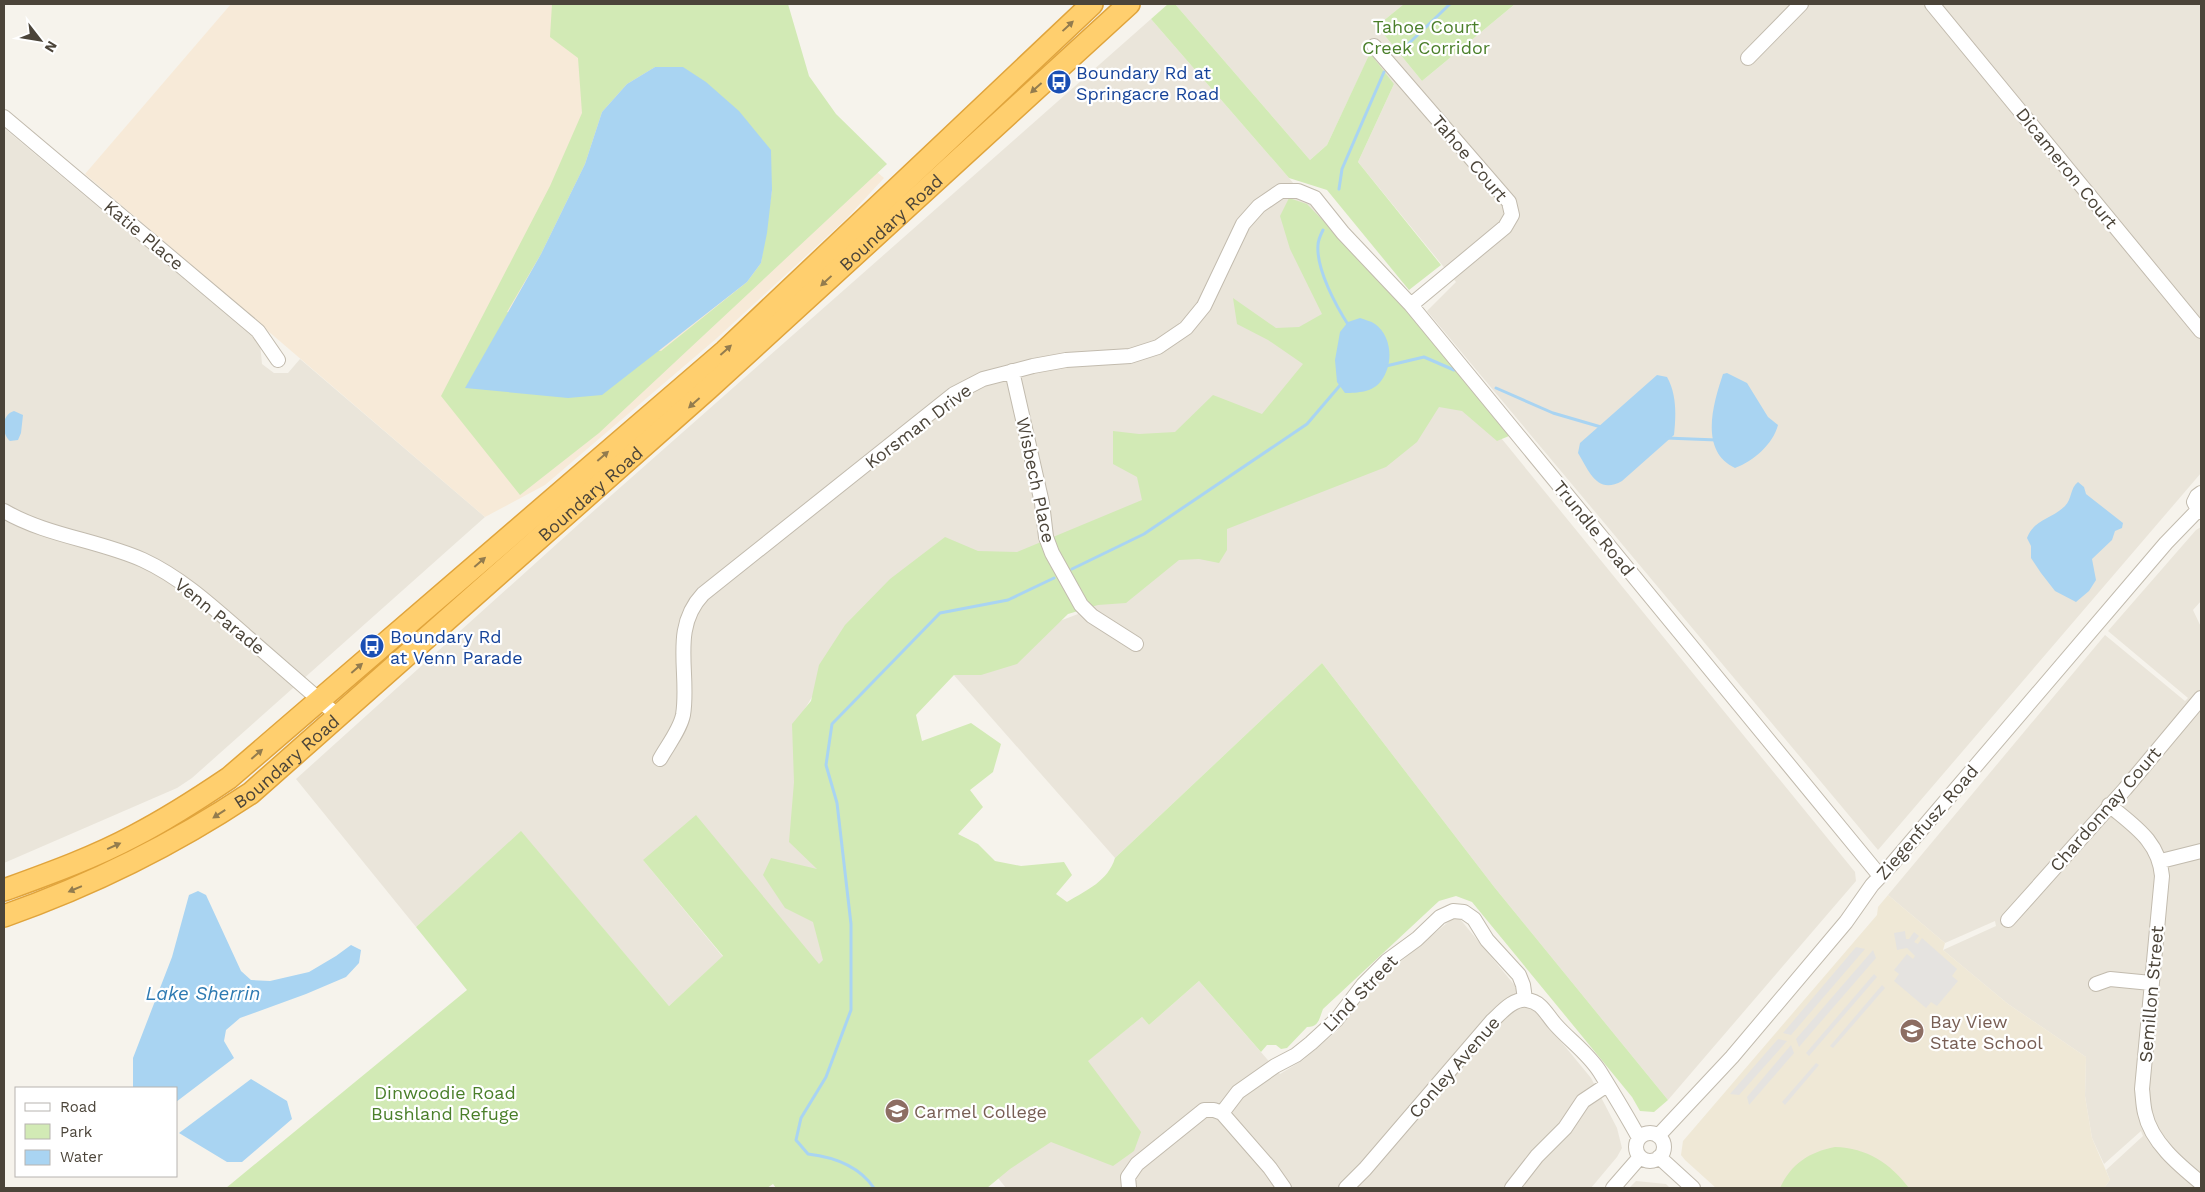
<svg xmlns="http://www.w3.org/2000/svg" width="2205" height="1192" viewBox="0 0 2205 1192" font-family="'Work Sans',sans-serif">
<rect width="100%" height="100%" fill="#f6f3ec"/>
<path fill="#eae5da" d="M1175,4H1404L1377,26L1422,81L1515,4H2201V473L1878,850L1427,311L1456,282L1358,162L1394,84L1370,54L1327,145L1310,160Z
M1151,19L1289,178L1855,872L1856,881L1668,1100L1495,888L1322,663L1115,858L945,665L1078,614L1042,557L835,659L795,725L882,921L824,971L643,860L723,957L669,1006L521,832L416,927L296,779L580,523Z
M4,128L260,343L262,364L274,373H288L300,359L485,517L192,778L177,788L4,863Z
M2201,527V601L2193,610L2201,627V1188H2104L2110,1180L2106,1170L2143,1136L2141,1131L2104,1164L2092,1138L2085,1096L2086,1057L2008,1004L1943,950L1996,926L1995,921L1945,943L1888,895L2105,635L2185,701L2188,698L2108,631L2196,530Z
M1453,918L1460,919L1591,1078L1617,1128L1622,1148L1617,1157L1591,1188H1006L986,1163L1087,1061L1142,1017L1149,1025L1199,981L1280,1074L1303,1060L1337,1031L1375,983Z
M1636,1181L1666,1184L1670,1188H1629Z"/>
<path fill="#f7ead8" d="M231,4H680L884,178L845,220L717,338L545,485L485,517L85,174Z"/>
<path fill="#efe8d6" d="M1888,895L1945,943L1943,950L2008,1004L2086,1057L2085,1096L2092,1138L2110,1180L2104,1188H1716L1685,1160L1681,1155L1683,1141L1877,915L1878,907Z"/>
<path fill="#d2eab5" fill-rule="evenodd" d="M552,4H788L809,76L836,114L887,164L599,433L520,495L441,396L550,186L582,113L578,58L550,37ZM655,67L683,68L772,190L761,263L747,282L661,351L507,312L541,254L585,164L602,112L627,84Z
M1168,4H1175L1310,160L1327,145L1370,53L1394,84L1358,162L1441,265L1409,290L1327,190L1289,178L1151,19Z
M1404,4H1515L1422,81L1377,26Z
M1289,198L1307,204L1397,297L1509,436L1497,441L1462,411L1439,407L1417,442L1386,467L1227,529V550L1219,563L1199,559L1179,560L1126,603L1098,605L1068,614L1017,664L981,675H954L916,715L922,741L971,723L1001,744L993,772L970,790L983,807L958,834L978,844L995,861L1021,866L1064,862L1072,875L1056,894L1067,902C1087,890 1108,881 1115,858L1322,663L1495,888L1668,1100L1654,1112L1640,1111L1632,1097L1472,902L1456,896L1439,901L1323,1009C1319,1019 1319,1027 1307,1027L1287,1048L1281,1049L1276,1045H1267L1261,1052L1199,981L1149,1025L1142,1017L1088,1061L1141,1132L1134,1151L1113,1166L1051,1142L1010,1169L987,1188H776L773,1184L767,1188H226L467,990L416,927L521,831L669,1006L723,956L643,860L696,815L819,964L823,960L813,922L785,908L763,875L771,858L817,869L789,842L794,782L792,724L811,701L819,665L845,625L890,579L945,537L978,551L1017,552L1142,500L1137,477L1113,464V431L1139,434L1175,432L1213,395L1262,414L1303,364L1268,340L1237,324L1233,298L1276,328L1299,327L1322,314L1290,249L1280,216Z
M1835,1147C1867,1148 1890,1163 1909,1188H1780C1791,1164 1809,1152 1835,1147Z"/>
<path fill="#e5e3e0" d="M1905,931L1906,939H1909L1914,932L1919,936L1914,942L1918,944L1922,938L1957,969L1952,976L1958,981L1937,1006L1931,1002L1926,1008L1894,981L1899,974L1894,970L1907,954L1913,959L1915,956L1907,948L1897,950L1894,933Z
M1856,947L1865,949L1791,1035L1783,1033Z
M1873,950L1876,958L1799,1047L1796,1039Z
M1874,974L1877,977L1809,1056L1806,1053Z
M1882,985L1885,988L1833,1048L1830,1046Z
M1778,1039L1787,1041L1739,1095L1730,1094Z
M1791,1045L1794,1053L1749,1105L1747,1097Z
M1816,1063L1819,1065L1785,1105L1782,1102Z"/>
<path fill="#a9d4f2" d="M655,67H683L706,82L739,111L771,150L772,190L767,233L761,263L747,282L602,395L568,398L465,388L541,254L585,164L602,112L627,84Z
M1360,318C1365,320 1371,321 1375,324C1392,336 1394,364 1381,381C1373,392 1358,393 1345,393L1337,382L1335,360L1340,332L1348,322Z
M1727,373L1747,383L1768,417L1778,425C1773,444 1754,461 1735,468C1699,451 1713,404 1723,374Z
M1657,375L1667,377C1677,395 1676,415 1674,435L1622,481C1597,495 1589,471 1578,453L1580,443Z
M14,411L23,415L21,433L18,440L10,441C1,433 1,415 14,411Z
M2078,482L2084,487L2086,494L2123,523L2122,528L2115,531L2112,540L2092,559L2096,580L2089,591L2076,602L2055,591L2041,573L2031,558V546L2027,538C2034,519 2052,519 2065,506C2072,499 2070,488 2078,482Z
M198,891L206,895L241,971L251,980L270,981L309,972L336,956L351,945L361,950L359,963L346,977L306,994L240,1018L226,1030L224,1041L234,1058L176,1102V1088H133V1058L172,957L189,895Z
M251,1079L287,1101L292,1119L242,1162H227L179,1133Z"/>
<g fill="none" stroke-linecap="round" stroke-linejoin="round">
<path stroke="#a9d4f2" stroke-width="3" d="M1403,49L1450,4
M1339,189L1342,169L1384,72
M1323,230C1321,234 1318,240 1318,245C1316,269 1336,306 1349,326
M1386,366L1424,357L1454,370
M1496,388L1553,413L1601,427
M1666,438L1717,440
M1072,569L1144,534L1307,424L1342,383
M874,1188C859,1166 834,1157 808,1154L796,1140L801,1118L826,1077L851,1010V924L837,803L826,765L832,724L940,613L1008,600L1054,578"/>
<defs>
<path id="minor" d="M1932,4L2201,331
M1374,46L1509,202L1512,215L1505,227L1411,305
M1748,58L1801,4
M4,117L258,331L278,360
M1012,371L1042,503L1046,537L1052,553L1081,605L1092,616L1136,644
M2201,493L2197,496L2194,502L2198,510L2201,512
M4,511C47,536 98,540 143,560C182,578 214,608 246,636C277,663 307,689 338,716
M660,759C667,746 680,730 683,715C690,673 670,629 703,594L954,394L983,379L1033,366L1066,360L1130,356L1158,347L1186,328L1204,306L1243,224L1259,206L1281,191H1298L1315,198L1343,233L1411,305L1880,876
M2109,805C2134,826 2159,841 2162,876L2142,1089C2143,1097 2143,1105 2145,1113C2151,1142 2179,1165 2201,1183
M2161,861L2201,851
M2008,920L2125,789L2201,698
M2096,984L2110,979L2151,983
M1222,1113L1238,1092L1275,1066L1296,1055L1311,1043L1337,1019L1363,985L1387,961L1417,939L1440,917L1453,911L1464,912L1474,919L1487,940L1519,975L1523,985L1525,999
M1636 1147a14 14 0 1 1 28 0a14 14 0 1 1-28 0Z
M1658,1136L1732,1057L1846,922L1872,885L1892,864L2166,543L2198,510
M1659,1157L1693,1188
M1129,1188L1128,1177L1137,1164L1204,1110H1214L1222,1113L1270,1168L1284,1188
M1346,1188L1365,1169L1492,1021C1501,1013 1513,998 1527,1000C1542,1002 1546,1014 1555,1024C1569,1040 1588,1053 1600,1072C1613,1093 1627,1116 1639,1138
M1512,1188L1537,1156L1565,1128L1583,1101L1607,1085
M1613,1188L1640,1157"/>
<g id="highway">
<path d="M4,890C48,874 93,858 134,836C167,819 198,799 229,778L725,351L1092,4"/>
<path id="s1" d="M4,916C92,885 173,845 251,793L709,388L1129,4"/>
</g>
</defs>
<use href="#minor" stroke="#c2bbae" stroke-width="16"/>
<use href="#highway" stroke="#e0a43c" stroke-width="24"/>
<use href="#minor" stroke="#fff" stroke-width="14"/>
<use href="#highway" stroke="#ffcf6e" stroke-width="21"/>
</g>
<defs><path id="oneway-solid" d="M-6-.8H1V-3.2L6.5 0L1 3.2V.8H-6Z" transform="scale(1.25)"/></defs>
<g fill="#937c4e">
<use href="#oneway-solid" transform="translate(1068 26) rotate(-43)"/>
<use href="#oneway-solid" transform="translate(1036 88) rotate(138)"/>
<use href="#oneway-solid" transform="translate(826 281) rotate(137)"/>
<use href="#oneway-solid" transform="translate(726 350) rotate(-42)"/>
<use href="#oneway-solid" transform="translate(694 403) rotate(138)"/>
<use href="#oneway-solid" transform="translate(603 456) rotate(-41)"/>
<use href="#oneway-solid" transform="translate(480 562) rotate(-41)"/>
<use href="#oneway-solid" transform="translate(357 668) rotate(-41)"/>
<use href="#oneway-solid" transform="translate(257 754) rotate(-41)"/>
<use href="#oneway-solid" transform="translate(219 814) rotate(147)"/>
<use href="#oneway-solid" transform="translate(114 846) rotate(-24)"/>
<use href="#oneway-solid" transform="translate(75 889) rotate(157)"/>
</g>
<defs>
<symbol id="bus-disc" viewBox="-11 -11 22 22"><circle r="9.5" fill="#1a4fb4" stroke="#fff"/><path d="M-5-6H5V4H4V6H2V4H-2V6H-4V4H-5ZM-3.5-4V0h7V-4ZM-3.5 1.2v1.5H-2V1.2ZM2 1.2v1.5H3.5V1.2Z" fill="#fff"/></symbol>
<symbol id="school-disc" viewBox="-11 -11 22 22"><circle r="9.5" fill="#8d6e63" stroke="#fff"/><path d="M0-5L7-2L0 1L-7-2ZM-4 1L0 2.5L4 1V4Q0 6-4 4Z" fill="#fff"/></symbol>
</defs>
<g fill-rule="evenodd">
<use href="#bus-disc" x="1045" y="68" width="28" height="28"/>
<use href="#bus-disc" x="358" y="632" width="28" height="28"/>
<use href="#school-disc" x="1898" y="1017" width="28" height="28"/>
<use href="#school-disc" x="883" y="1097" width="28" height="28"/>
</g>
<g text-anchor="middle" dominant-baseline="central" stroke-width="4.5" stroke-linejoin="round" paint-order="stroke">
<g font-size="18" fill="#4a7f2a" stroke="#fff">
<text x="1426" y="26">Tahoe Court<tspan x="1426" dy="21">Creek Corridor</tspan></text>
<text x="445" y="1092">Dinwoodie Road<tspan x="445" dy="21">Bushland Refuge</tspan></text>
</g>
<g font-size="18" fill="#164399" stroke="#fff" text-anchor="start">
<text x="1076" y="72">Boundary Rd at<tspan x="1076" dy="21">Springacre Road</tspan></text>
<text x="390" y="636">Boundary Rd<tspan x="390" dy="21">at Venn Parade</tspan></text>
</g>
<g font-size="18" fill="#4b4439" stroke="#fff">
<text transform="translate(1470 158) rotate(50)">Tahoe Court</text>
<text transform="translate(2067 168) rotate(51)">Dicameron Court</text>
<text stroke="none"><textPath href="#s1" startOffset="1134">Boundary Road</textPath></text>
<text transform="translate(144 235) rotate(40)">Katie Place</text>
<text transform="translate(918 426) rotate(-37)">Korsman Drive</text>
<text transform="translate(1036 480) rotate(78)">Wisbech Place</text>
<text stroke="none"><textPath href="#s1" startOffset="729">Boundary Road</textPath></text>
<text transform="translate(1594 528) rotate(51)">Trundle Road</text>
<text transform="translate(220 616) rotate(39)">Venn Parade</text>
<text stroke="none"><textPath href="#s1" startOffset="324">Boundary Road</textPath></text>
<text transform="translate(2105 809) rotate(-49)">Chardonnay Court</text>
<text transform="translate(1927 822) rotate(-49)">Ziegenfusz Road</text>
<text transform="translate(1360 993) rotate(-46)">Lind Street</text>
<text transform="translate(2151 994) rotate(-85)">Semillon Street</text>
<text transform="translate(1454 1067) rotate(-49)">Conley Avenue</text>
</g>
<g font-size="18" fill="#785e54" stroke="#fff" text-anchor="start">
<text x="1930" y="1021">Bay View<tspan x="1930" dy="21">State School</tspan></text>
<text x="914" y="1111">Carmel College</text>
</g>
<g font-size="19" font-style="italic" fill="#2e7ab2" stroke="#fff">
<text x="203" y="993">Lake Sherrin</text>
</g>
</g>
<rect width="2205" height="1192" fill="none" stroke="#4b4439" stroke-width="10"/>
<rect x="15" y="1087" width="162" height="90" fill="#ffffff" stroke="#b7b4b0"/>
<rect x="25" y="1103" width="25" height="8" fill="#ffffff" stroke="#b7b4b0"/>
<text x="60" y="1112" font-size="15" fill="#4b4439">Road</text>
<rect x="25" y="1124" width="25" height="15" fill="#d2eab5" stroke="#b7b4b0"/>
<text x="60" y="1137" font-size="15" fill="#4b4439">Park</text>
<rect x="25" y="1150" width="25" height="15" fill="#a9d4f2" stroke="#b7b4b0"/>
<text x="60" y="1162" font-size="15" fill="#4b4439">Water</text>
<g transform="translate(40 40) rotate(121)" stroke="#ffffff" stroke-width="4" paint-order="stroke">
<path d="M0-4L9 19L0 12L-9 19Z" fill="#4b4439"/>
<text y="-8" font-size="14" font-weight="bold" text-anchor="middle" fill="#4b4439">N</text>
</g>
</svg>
